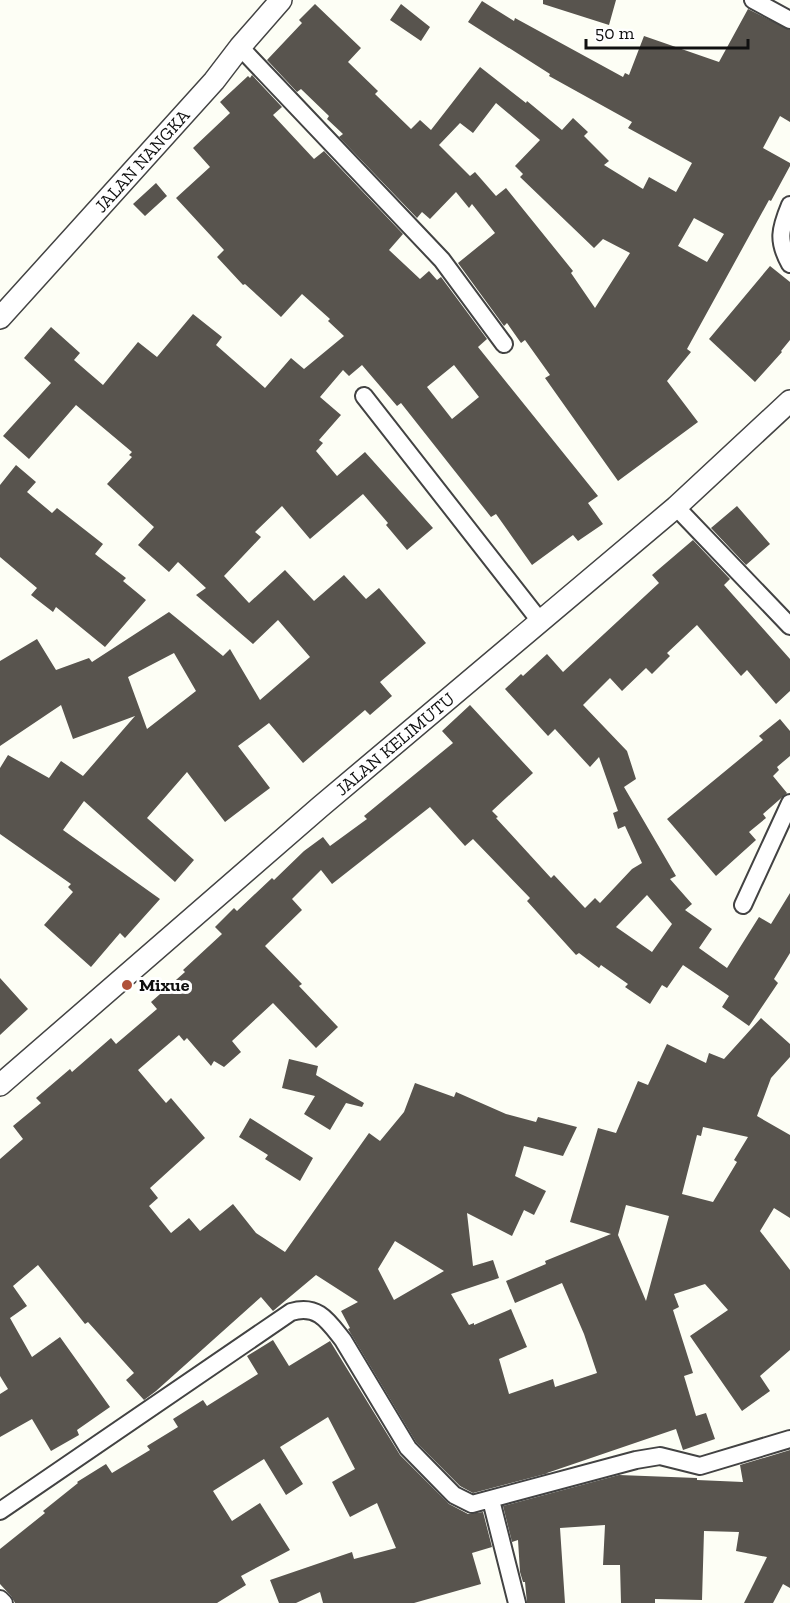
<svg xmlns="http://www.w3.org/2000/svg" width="790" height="1603" viewBox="0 0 790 1603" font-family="'Zilla Slab',serif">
<rect width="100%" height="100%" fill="#fdfef5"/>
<path fill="#58544e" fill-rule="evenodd" d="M543,0H616L609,25L543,4Z
M482,1L514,21L515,18L623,77L625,73L629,75L644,36L719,62L748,9L790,30V122L780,116L763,148L790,163V166L771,201L769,200L687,349L691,352L667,381L698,422L618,481L545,378L550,375L525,340L521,343L507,323L504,326L458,263L495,233L472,204L469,208L456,192L430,219L422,212L417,218L339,137L343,134L327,119L329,116L301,89L297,92L267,60L302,23L299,20L315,4L361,48L348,62L378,91L375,94L411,129L420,120L431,130L480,67L526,103L527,101L562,130L573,118L588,132L584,136L609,161L604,165L643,189L649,177L676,192L692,163L628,128L632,122L549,76L550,74L468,22ZM496,103L540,140L515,166L523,174L520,177L594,248L603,239L630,253L595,308L571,273L573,271L506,188L496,196L475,172L470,176L439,145L460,123L473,133ZM694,218L724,234L707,262L678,246Z
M401,4L430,27L421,41L390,20Z
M252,75L282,107L273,115L314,159L324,151L403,234L389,250L420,279L429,271L437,280L441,277L487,339L478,347L598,496L588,503L603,524L578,541L573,535L532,565L496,514L491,517L401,403L397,406L362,365L349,376L343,370L320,397L341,415L319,440L323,443L316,451L337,476L365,452L433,528L407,550L386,525L388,523L363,494L310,539L282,506L255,532L261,537L224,576L249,603L285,570L314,601L344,575L366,599L379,588L426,643L380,682L392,696L370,715L365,710L303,763L269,723L238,746L270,788L225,822L187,772L147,818L194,860L175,882L84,801L63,830L160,899L125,938L120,933L91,967L44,925L73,892L68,887L71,884L0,834V768L8,755L49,778L61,761L83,776L135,716L73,739L61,705L0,746V661L37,639L56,670L89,658L92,662L169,612L223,656L230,649L260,700L310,657L278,620L253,644L196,595L206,588L178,562L169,572L138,545L154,527L107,484L132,457L129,455L132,452L76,405L29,459L3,436L51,383L24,358L51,327L80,353L74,360L103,385L138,342L157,357L193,314L222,337L216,345L265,388L291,358L304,369L344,336L328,321L330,319L302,294L281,317L245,284L243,285L217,257L224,250L176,198L210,167L193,148L230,113L220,102L248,76L250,78ZM454,365L479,397L452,419L427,387ZM174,653L196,691L147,729L128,677Z
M156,183L167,196L145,216L133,204Z
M770,266L790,282V340L781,351L782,352L755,382L709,339Z
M16,465L36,482L27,492L52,513L57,508L103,544L95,554L126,578L123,581L146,600L105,647L56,607L53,612L31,595L37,588L0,557V485Z
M737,506L770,544L746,565L711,528Z
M693,540L730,579L724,585L790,659V691L776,704L747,670L741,676L697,625L667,653L670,656L652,674L646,668L622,691L610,678L583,705L627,751L636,779L624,787L676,876L670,879L692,904L685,910L712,929L699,948L727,968L759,917L771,924L790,893V953L774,979L778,983L749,1026L722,1007L729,996L683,965L667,988L662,985L650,1004L625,987L628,984L601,965L599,968L579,953L576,955L527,901L530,898L473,839L465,846L430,807L332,884L321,870L292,899L302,910L265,946L302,984L299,986L338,1027L316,1048L273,1003L232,1041L241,1052L224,1067L214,1061L211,1066L187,1038L184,1041L179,1035L138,1070L166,1103L171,1098L205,1138L150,1188L158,1198L149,1206L171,1233L189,1218L200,1231L233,1204L256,1233L285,1252L369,1133L380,1141L404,1112L415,1083L454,1097L456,1092L506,1114L536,1122L538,1117L577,1127L563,1156L524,1146L515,1176L546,1191L534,1215L524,1210L512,1236L467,1213L473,1266L493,1260L499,1278L451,1294L469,1325L474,1323V1325L511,1309L527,1347L499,1359L509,1394L553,1379L555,1387L597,1373L584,1334L562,1283L515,1303L506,1281L546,1264L545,1261L611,1234L570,1222L598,1128L616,1133L638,1081L648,1085L667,1044L706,1063L709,1053L724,1059L761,1018L790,1044V1057L771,1078L757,1116L790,1135V1218L774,1208L760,1231L790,1270V1350L760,1376L770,1391L742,1411L690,1336L728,1310L705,1284L674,1294L679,1307L673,1310L693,1373L684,1376L696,1416L706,1413L715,1439L683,1450L676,1429L547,1473H549L473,1493L460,1486L416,1442L348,1329L350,1328L341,1311L358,1302L316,1275L273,1311L261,1297L156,1391L144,1400L126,1380L134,1373L88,1322L85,1324L38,1265L13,1286L27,1306L10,1318L32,1357L60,1337L110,1407L77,1430L79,1435L51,1451L32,1419L0,1437V1394L8,1389L0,1376V1159L23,1139L13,1126L41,1103L36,1098L70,1069L72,1072L111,1038L116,1044L157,1009L151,1002L185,972L183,970L222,934L215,927L234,908L237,911L272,878L274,880L304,851L323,837L330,846L367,819L364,816L453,743L442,731L470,705L533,773L492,811L498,817L496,818L551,878L554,875L585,908L595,898L600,903L632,869L642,863L625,826L618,829L613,813L618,811L599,757L590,767L555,729L548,736L505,689L521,674L523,676L547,654L563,672L659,583L652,575ZM647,895L672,924L652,952L616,927ZM703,1127L748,1137L734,1160L737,1162L713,1202L682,1194L697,1135L701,1136ZM626,1205L669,1216L646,1301L618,1235ZM395,1241L444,1271L394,1300L378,1269Z
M780,719L790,731V756L777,767L779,770L773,776L787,793L763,814L766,818L749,832L756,840L716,876L667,819L763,740L759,736Z
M0,978L28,1009L0,1035Z
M289,1059L318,1066L316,1075L364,1103L362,1107L346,1103L330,1130L304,1114L315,1096L282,1088Z
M250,1118L313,1158L300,1181L265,1159L268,1155L239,1137Z
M273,1340L289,1366L330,1341L400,1455L449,1504L468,1514L483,1512L492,1547L472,1553L481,1584L414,1603H323L320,1592L296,1603H279L270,1580L352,1552L354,1559L396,1548L377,1503L350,1517L332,1482L355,1469L328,1417L280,1447L303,1484L286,1495L264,1459L213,1491L232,1521L260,1503L290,1550L241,1576L246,1585L217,1603H15L11,1596L0,1584V1549L45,1513L43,1511L78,1483L77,1482L106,1464L112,1473L150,1450L147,1446L178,1427L173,1419L203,1400L207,1406L258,1374L247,1356Z
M790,1450V1588L783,1584L773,1603H744L767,1557L736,1551L739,1532L704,1531L702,1600L655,1599V1603H621L620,1565H603L605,1525L560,1528L565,1603H527L525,1582H523L520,1572L518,1540L512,1542L503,1506L619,1475L697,1478V1480L743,1482L740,1465Z"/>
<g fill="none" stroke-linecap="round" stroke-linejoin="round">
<defs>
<path id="minor" d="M753,0L790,20
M240,47L442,260L504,344
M790,205C780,229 777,241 790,264
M364,396L540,621
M676,507L790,626
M743,905L790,803
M491,1500L517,1603
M0,1511L291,1312C318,1304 328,1321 343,1340L408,1448L454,1495L472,1504L636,1460L660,1456L700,1466L790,1439
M0,1599L4,1603"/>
<path id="tertiary" d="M0,318L214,81L240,47L281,0
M0,1085L320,807L676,507L790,401"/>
</defs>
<use href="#minor" stroke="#434343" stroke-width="20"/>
<use href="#tertiary" stroke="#434343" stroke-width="24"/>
<use href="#minor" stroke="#fff" stroke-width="16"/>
<use href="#tertiary" stroke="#fff" stroke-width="21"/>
</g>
<circle fill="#af5139" stroke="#fff" stroke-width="2" cx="127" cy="985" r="6"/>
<g text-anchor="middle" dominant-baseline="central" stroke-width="6" stroke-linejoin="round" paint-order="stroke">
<g font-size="18" fill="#101010" stroke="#fff">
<text transform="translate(142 161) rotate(-48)">JALAN NANGKA</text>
<text transform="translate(395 744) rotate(-40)">JALAN KELIMUTU</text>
</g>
<g font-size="18" font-weight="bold" fill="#101010" stroke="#fff" text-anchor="start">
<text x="139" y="985">Mixue</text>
</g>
</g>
<path d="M586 39v9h162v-9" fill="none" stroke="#101010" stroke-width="3"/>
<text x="595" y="39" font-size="18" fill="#101010" stroke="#ffffff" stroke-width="4.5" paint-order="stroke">50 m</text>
</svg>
